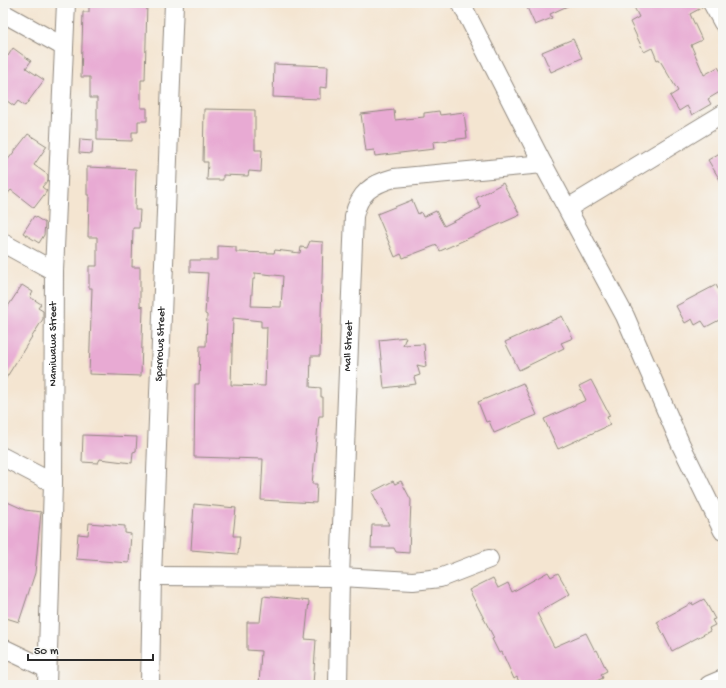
<svg xmlns="http://www.w3.org/2000/svg" width="726" height="688" viewBox="0 0 726 688" font-family="'Gochi Hand',sans-serif">
<rect width="100%" height="100%" fill="#f6f6f2"/>
<filter id="ink" filterUnits="userSpaceOnUse"><feTurbulence type="fractalNoise" baseFrequency=".025" numOctaves="2"/><feDisplacementMap in="SourceGraphic" scale="8" xChannelSelector="R" yChannelSelector="G"/><feConvolveMatrix kernelMatrix="1 2 1 2 8 2 1 2 1" color-interpolation-filters="sRGB"/></filter>
<filter id="wash" filterUnits="userSpaceOnUse"><feTurbulence type="fractalNoise" baseFrequency=".012" numOctaves="4" result="noise"/><feDisplacementMap in="SourceGraphic" scale="16" xChannelSelector="R" yChannelSelector="G"/><feGaussianBlur stdDeviation="0.9" result="paint"/><feColorMatrix in="noise" values="0 0 0 0 0 0 0 0 0 0 0 0 0 0 0 0 0 1.4 0 .05"/><feComposite in="paint" operator="in"/></filter>
<g filter="url(#wash)">
<rect width="100%" height="100%" fill="#f4e5d1"/>
<g id="blocks">
<path fill="#e8aad3" fill-rule="evenodd" d="M89,3H147L145,80H141V108H147V121H138V132H132V141L97,140V98H90V77H81L83,12H89Z
M525,3H574L550,14L552,18L535,25Z
M632,3H702L703,7L690,14L702,40L691,45L704,75L718,67L723,75V90L708,99L711,104L692,115L687,106L679,111L670,96L678,91L659,59L657,60L652,48L644,52L630,22L639,17Z
M573,39L582,58L551,72L542,52Z
M13,48L31,61L26,68L44,80L25,106L18,101L14,106L3,98V52L8,56Z
M274,64L328,66L327,88L320,87V99L273,97Z
M204,109L255,110V150H262L261,172L249,171L248,176L223,175V180H207L208,162H203Z
M394,110L395,120L424,117V113L439,111L440,115L464,112L467,138L433,142L434,149L375,156L374,150L366,151L361,114Z
M28,134L47,146L34,165L48,175V180L42,187L47,191L34,208L11,190L3,199V166Z
M80,139L93,140L92,154L79,153Z
M723,151V185L708,160Z
M87,167L136,169L135,210H140L139,228H133L132,267H140V306L143,307L141,376L89,374L92,288H89V266H97V237H88L89,195H87Z
M503,183L520,215L440,251L437,245L403,258L401,254L395,257L377,214L412,200L418,214L421,212L423,217L436,211L444,226L481,208L476,198Z
M34,216L45,223L44,235L39,243L23,233Z
M310,241L323,242L320,356H311L310,387L321,388V397H323V416H319L312,484H317L316,503L261,500L263,459L194,457L195,384H199L200,346H206L207,315L205,314L208,273L190,272V260H218V246L236,247V252L274,253L275,250L300,253L301,247L307,248ZM255,273L283,276L281,307L251,306L253,279H255ZM233,318L261,321V327H267L265,386L231,385Z
M22,285L33,292L30,297L41,304L38,308L43,311V319L3,383V314Z
M716,285L723,298V318L706,327L702,321L695,325L692,319L685,323L676,306Z
M562,316L573,338L561,343L564,348L519,370L505,342Z
M406,337L403,345L424,344L426,367L417,365L420,375L414,377L416,384L384,388L379,340Z
M591,380L610,416L607,417L610,425L558,449L544,419L586,400L579,386Z
M523,383L537,415L494,433L489,421L486,422L478,402Z
M83,435L137,437L136,451L133,452L132,463L100,459L98,463L82,462Z
M393,481L395,484L401,481L411,500L409,553L396,552L394,548H371L372,525H389L372,492Z
M3,500L25,510L41,512L35,573L19,622L3,617Z
M194,504L236,508L233,536H240L238,554L191,550Z
M89,523L125,526V533L131,534L129,563L76,559L78,534L88,535Z
M548,572L551,577L558,573L570,594L537,613L554,647L586,633L595,651L597,650L607,671L601,674L603,678L588,685H520L517,677L514,679L502,652L499,653L492,639L494,638L469,590L493,578L498,588L508,583L512,592Z
M263,596L309,601L305,639L316,640L313,685H259L261,651L247,650V622H260Z
M704,599L715,619L712,620L715,625L709,628L710,631L672,651L657,622L692,603L693,605Z"/>
</g>
</g>
<g filter="url(#ink)">
<use href="#blocks" fill-opacity="0" stroke="#90887e" stroke-width="1"/>
<g fill="none" stroke-linecap="round" stroke-linejoin="round">
<defs>
<g id="street">
<path d="M461,3L543,164L625,316L681,445L723,531"/>
<path d="M712,3L723,23"/>
<path d="M3,13L64,47"/>
<path d="M568,208L723,114"/>
<path d="M3,243L54,271"/>
<path d="M3,457L53,483"/>
<path d="M152,576L340,577L413,581L440,578L489,559"/>
<path d="M3,648L47,669"/>
<path id="s1" d="M47,685L53,483L54,271L66,3"/>
<path id="s2" d="M150,685L152,576L174,3"/>
<path id="s3" d="M338,685L340,577L354,216C359,193 372,184 394,178L543,164"/>
<path d="M709,685L723,679"/>
</g>
</defs>
<use href="#street" stroke="#90887e" stroke-width="20"/>
<use href="#street" stroke="#fff" stroke-width="18"/>
</g>
</g>
<g text-anchor="middle" dominant-baseline="central" stroke-width="3.5" stroke-linejoin="round" paint-order="stroke">
<g font-size="11" fill="#2b2b2b" stroke="#f6f6f2">
<text stroke="none"><textPath href="#s1" startOffset="341">Namiwawa Street</textPath></text>
<text stroke="none"><textPath href="#s2" startOffset="341">Sparrows Street</textPath></text>
<text stroke="none"><textPath href="#s3" startOffset="339">Mall Street</textPath></text>
</g>
</g>
<rect width="726" height="688" fill="none" stroke="#f6f6f2" stroke-width="16"/>
<path d="M28 654v6h125v-6" fill="none" stroke="#2b2b2b" stroke-width="2"/>
<text x="34" y="654" font-size="12" fill="#2b2b2b" stroke="#f6f6f2" stroke-width="3" paint-order="stroke">50 m</text>
</svg>
